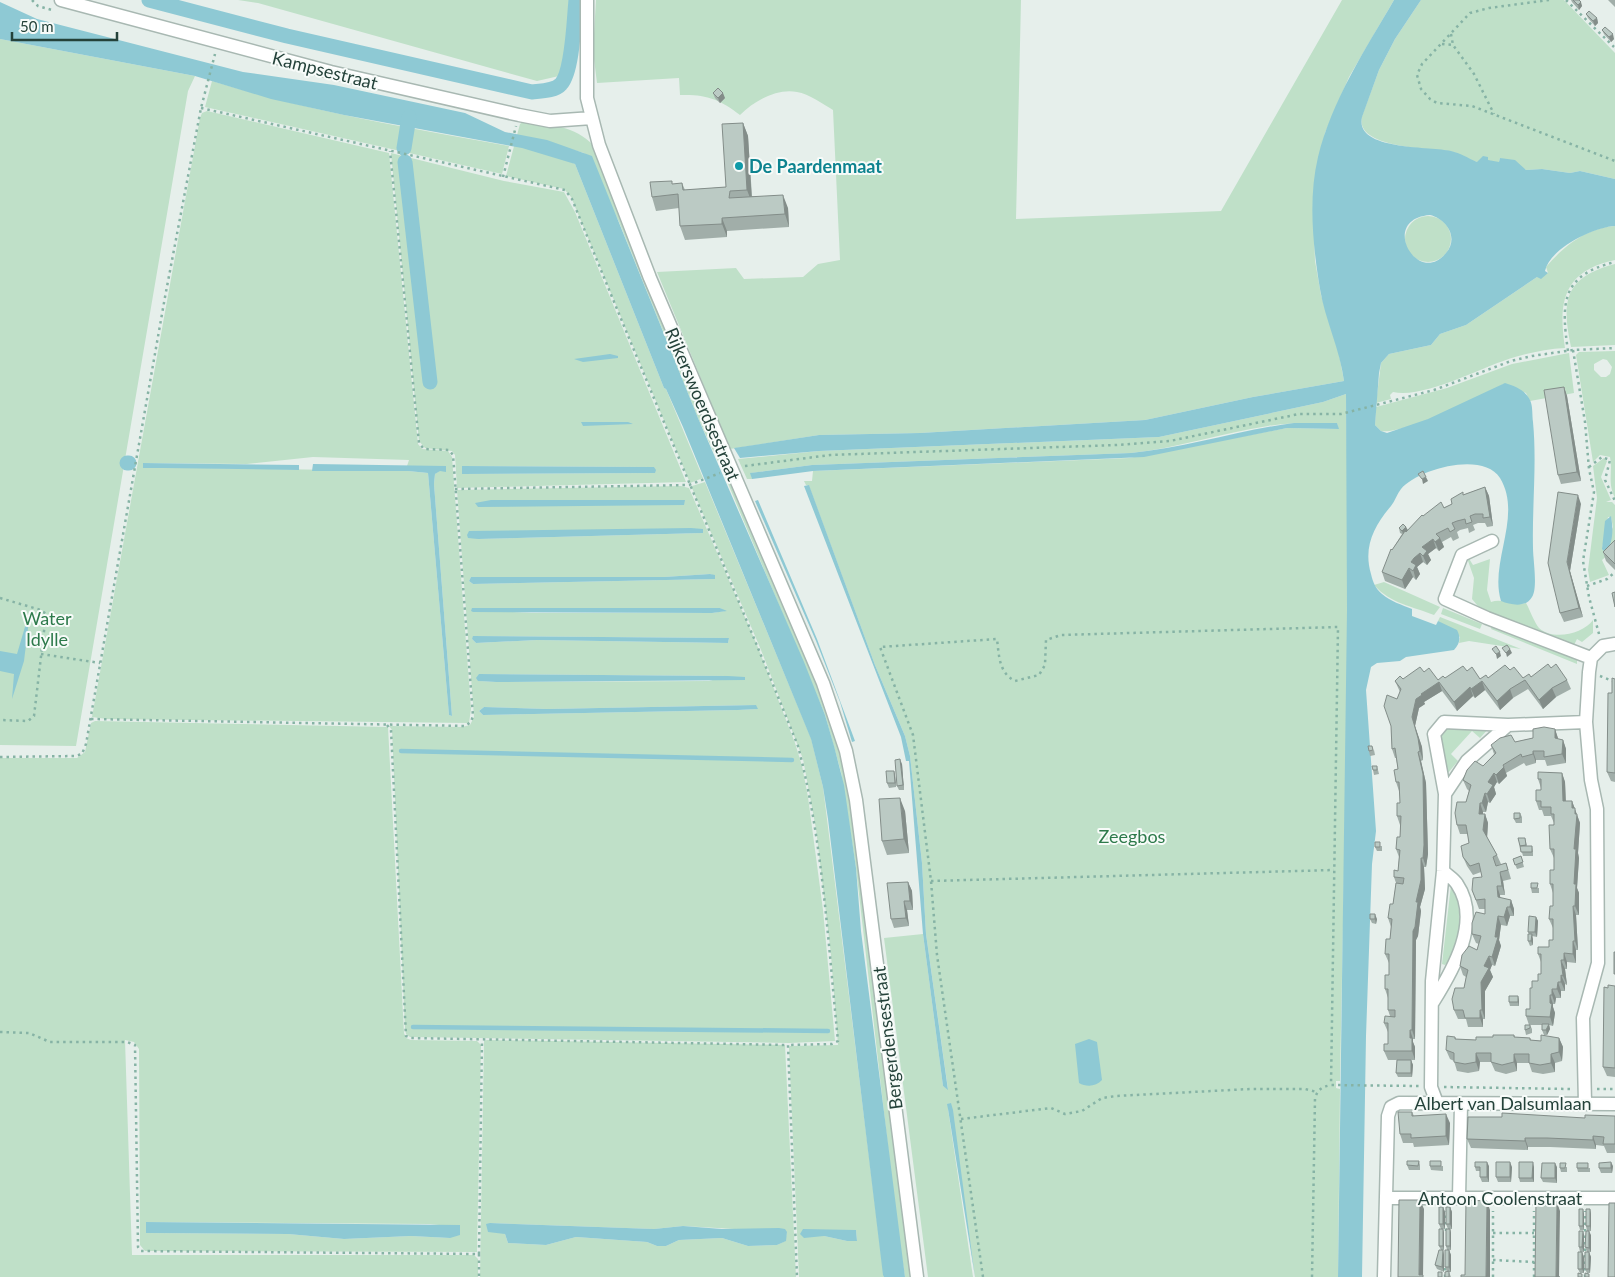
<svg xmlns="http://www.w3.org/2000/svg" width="1615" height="1277" viewBox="0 0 1615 1277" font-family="Lato,sans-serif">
<rect width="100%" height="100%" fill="#e6efeb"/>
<path fill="#bfe0c8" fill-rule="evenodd" d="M238,0H569L566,52L559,76L537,81L258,3Z
M596,0H1021L1016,219L1221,211L1342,0H1394L1349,77L1325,133L1313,206L1315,261L1321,295L1339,354L1344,381L1253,397L1145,420L920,433L819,435L730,449L657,272L736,268L744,279L803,277L818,264L840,260L833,110C823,104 809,94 797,92C777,88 754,101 740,115C720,99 705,94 680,95L679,78L597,83L593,51Z
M1421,0H1564L1615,53V179L1580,171L1570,173L1542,169L1526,170L1500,158L1499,163C1491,161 1484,163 1477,162C1467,160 1458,152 1448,151C1427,148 1354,148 1362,116L1379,70L1395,39Z
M0,39L195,76L188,91L76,746L0,745Z
M212,81C309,111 409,128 509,146L502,174L205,107Z
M207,111L389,153L418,444L422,449L448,451L452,457L471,709L469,723L107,719L92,717L200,118L202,113ZM313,457L409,460L407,466H446L435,474L434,484L452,716L449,715L428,473L408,471L143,467L144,463L247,464Z
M524,121C551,125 574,125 594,146L725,469L722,470L698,418L619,222L584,153L524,136L521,138L575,164L664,388L666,389L703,478L690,483L571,197L564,189L506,176L520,124Z
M391,153L504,181L564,192L575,212L686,482L457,488L455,455L452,451L425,448L419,441ZM405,162L409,167L432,383H428L405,196L402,166ZM462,466L654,467L655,473L463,474Z
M1405 239a23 23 0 1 1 46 0a23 23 0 1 1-46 0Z
M1615,226V260C1563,271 1558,302 1565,348C1548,349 1532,352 1515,357C1483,366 1425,399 1393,392L1390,395L1391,399L1376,403L1381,363L1389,354L1431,345L1440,334L1466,325L1537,277L1548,273L1546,267C1564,246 1586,228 1615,226Z
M1615,264V345L1571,347C1561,300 1565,277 1615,264Z
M1615,351V498C1607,481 1613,474 1610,457L1600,455L1593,462L1576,355L1579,352ZM1603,359L1607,360L1612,367L1610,374L1606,377H1601L1594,370V364Z
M1569,353L1574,393L1530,401L1526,393L1503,384C1485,397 1401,435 1381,431L1375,425L1376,407L1447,388L1512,364Z
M1346,394C1351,623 1344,852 1340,1081H1336V1088L1340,1089L1338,1277H975L950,1103L948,1109L973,1277H928L884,938L923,934L943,1086L948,1089L926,934L922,863L910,756L905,736L875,665L809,486L806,485L804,481H812L813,471L1129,458L1287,428L1338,429L1337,423C1314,423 1291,422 1268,426C1222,433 1178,448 1131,453L812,465L751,473L752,479H747L738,459L819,451L1159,437L1323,402Z
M1604,458L1607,461L1601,477L1611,500L1606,502H1612L1615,505V549L1602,560L1609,575L1590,582L1588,570L1597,498L1593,466ZM1608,517H1611L1613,527L1602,549Z
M727,473C770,577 822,679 849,789L910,1277H905L897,1226L856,868L841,772L825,715L724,474Z
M705,482L811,738L823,787L884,1277H799L789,1048L790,1046L838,1045L831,955L816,829L803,759L761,650L692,488V486ZM856,1230L857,1241H847L824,1236Z
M681,486L689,488L757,645L795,743L802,766L808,797L823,910L835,1041L789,1043L410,1037L406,1034L405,1028L392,730L389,726L462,727L470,725L474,717L457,490ZM553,531L703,533L478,539L469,532ZM710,574L715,576V579L473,584L469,581L471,577H664ZM720,608L725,611L712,613H532L471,610ZM474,636L729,638L728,643L537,640L476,643L472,639ZM479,674L728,676L709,681L496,682L479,681ZM755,705L757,709L738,710L483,715L479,711L484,707L547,709Z
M1468,557L1473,565L1490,559L1487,590L1491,602C1503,598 1513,606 1526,603C1530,610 1534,622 1539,628C1553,641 1583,634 1593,620V633L1582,642L1577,639L1573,647L1482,611L1472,599L1474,578L1467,558Z
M1384,582L1440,607L1434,615C1412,606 1391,604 1374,585Z
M1443,608L1482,624L1480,629L1441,614Z
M1440,617L1521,649L1469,641L1459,643L1460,637L1438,621Z
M1493,624L1577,658V664L1491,629Z
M95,721L388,727L404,1033L406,1038L411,1040L477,1041L481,1045L477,1252L145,1251L140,1245L139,1049L134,1042L125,1040L132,1255H474L478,1259V1277H0V758H77L85,752L91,723ZM147,1222L430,1224L439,1225L450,1238L411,1236L344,1239L288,1234L146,1233Z
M1442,727L1489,728L1480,738L1472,731L1451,754L1458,761L1448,773H1445L1439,730Z
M1451,885H1455C1460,907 1465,948 1445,965L1442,964Z
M487,1040L785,1045L796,1277H480L484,1041ZM490,1223L654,1229L683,1226L787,1232L785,1241L777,1245L748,1246L722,1238L679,1240L666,1246H657L647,1242L576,1237L546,1245L508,1243L505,1234Z"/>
<path fill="#8ec9d4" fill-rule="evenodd" d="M1394,0H1421L1395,39L1379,70L1362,117C1354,151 1431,146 1451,151C1460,153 1468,158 1477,162L1483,156L1488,157V160L1499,162L1500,158L1515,160L1526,170L1542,169L1570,173L1580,171L1615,179V226C1594,227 1550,248 1545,271L1548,273L1541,279L1537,277L1466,325L1440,334L1431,345L1389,354L1381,363L1379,373L1375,425L1381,431L1387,433L1428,419L1505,383C1515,386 1525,390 1530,400C1533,406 1532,415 1533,422C1537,464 1532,506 1533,548C1533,560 1538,588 1532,597C1526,608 1511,605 1501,601C1489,562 1523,516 1500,478C1483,451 1418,469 1401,489C1397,494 1395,501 1391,506C1374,526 1363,547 1371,574C1373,582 1375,588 1382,594C1390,601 1402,605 1412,609V616L1436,625L1438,621L1457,630C1461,638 1460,643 1454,650L1406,657L1400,661L1377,663L1371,667L1366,690L1376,831L1372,864L1366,1036L1362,1277H1338L1347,610L1346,394L1323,402L1159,437L819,451L740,458L734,448L819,435L920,433L1145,420L1253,397L1344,381C1340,349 1325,320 1320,289C1313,247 1308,199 1318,157C1332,100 1365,50 1394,0ZM1430,215C1447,219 1459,238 1446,253C1418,288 1378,219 1430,215Z
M0,2L37,19L243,72L334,85L465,113L505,132L547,140L592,156L698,418L804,662L825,715L834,746L844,785L856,868L861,931L905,1277H884L883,1275L828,819L823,787L811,739L683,427L666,389L664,388L575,164L522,148L344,115L271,99L195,76L0,39Z
M610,354L618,356V358L583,362L574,359Z
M581,422H628L633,424L583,426Z
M1294,423H1337L1339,429L1287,428L1144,457L813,471L752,479L750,473L812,465L1131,453C1186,448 1239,430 1294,423Z
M143,463L299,465V470L163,468H143Z
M313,464L446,466V472L440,471L435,474L434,484L452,716L449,715L428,473L408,471H312Z
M462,466L654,467L656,470L655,473L462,474Z
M809,485L875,665L905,736L910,756L922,863L926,934L948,1090L943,1086L923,934L909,761H906L901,737L804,486Z
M491,500H685L684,505L478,507L475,503Z
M758,500L817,639L855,741L852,742L840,702L816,641L755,501Z
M1611,516C1613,527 1614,544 1605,552L1602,549L1605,521Z
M691,528L703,529V533L478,539L468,538L467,535L469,531Z
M710,574L715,575V579L473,584L469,581L471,577H664Z
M472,608H720L727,611L712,613L473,612L471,611Z
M27,620H29L24,661L12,699L14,674L0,671V651L17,654Z
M473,636L729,638L728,643L537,640L476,643L472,639Z
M479,674L728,676L745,677V680L496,682L478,681L476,678Z
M756,705L758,709L738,710L483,715L479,711L484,707L547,709Z
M1089,1039L1097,1042L1102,1080C1096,1087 1086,1087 1079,1083L1075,1044Z
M951,1103L953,1110L975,1277L948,1109L947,1104Z
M146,1222L460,1225V1235L450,1238L411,1236L344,1239L288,1234L146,1233Z
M490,1223L654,1229L683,1226L722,1229L779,1228L785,1229L787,1232L786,1241L777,1245L748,1246L722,1238L679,1240L666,1246H657L647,1242L576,1237L546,1245L508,1243L505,1234L488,1232L486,1224Z
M803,1229L856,1230L857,1241H847L824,1236L804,1238L800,1234Z"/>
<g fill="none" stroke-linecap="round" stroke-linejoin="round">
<path stroke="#8ec9d4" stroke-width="4.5" d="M401,751L792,760
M413,1027L828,1031"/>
<path stroke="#8ec9d4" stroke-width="15" d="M149,0L287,36L532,92C541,91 555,91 561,84C573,71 574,18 576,0
M404,148L409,117
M405,162L430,382
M127,463H129"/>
<defs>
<path id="minor" d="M61,0L331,72L519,115L550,121L592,118
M587,0V98L599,145L650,278L823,683L846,751L856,800L917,1277
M1492,541L1462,555L1445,599L1487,618L1591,658
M1445,794L1467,761L1508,725
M1433,1002C1453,970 1482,921 1457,884C1454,879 1447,875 1443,871
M1437,1103L1431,1087L1432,981L1443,871L1445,794L1434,734L1444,722L1508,725L1586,722
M1585,1103L1583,1018L1598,963L1597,809L1591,780L1586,722L1589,672L1591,658L1603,646L1615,644
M1459,1197L1461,1104
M1386,1198H1615
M1384,1277L1388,1116L1391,1107L1399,1103L1615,1104"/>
</defs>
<use href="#minor" stroke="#a8b8b2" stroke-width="15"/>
<path stroke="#86b3a5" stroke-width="2.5" stroke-dasharray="2.5 4" stroke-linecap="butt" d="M32,0L38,6L52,10
M1549,0L1489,8L1470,13L1422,64L1417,75L1421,89L1430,99L1437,103L1472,106L1615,161
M1566,0L1614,47
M1451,34L1453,45L1474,74L1494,114
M1442,44L1453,45
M201,108L565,190L572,199C646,382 724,563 798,746C823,842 828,943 838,1041L832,1044L788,1045
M503,177L516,126
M1573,350L1585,422L1589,469L1594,492L1583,561L1589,597L1599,634
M1568,351C1561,303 1561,275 1615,262
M745,466L830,455L1117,445L1170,441L1299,414H1341L1434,390L1511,361L1532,356L1573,350L1615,348
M1589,467L1602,457L1610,460L1605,480L1615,501
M455,489L689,485L720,473
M1587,586L1607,579L1615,572
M0,598L41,610L46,614L34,716L28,721L0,720
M41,654L100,663
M1600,676L1615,682
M91,719L465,726L471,722L473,716L453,455L449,450L424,449L419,443L390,151
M387,725L391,730L406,1036L411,1038L788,1045L797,1277
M0,757L75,756L82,754L86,744L165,297L201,108L215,54
M931,881L1334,870
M0,1032L29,1033L50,1042H127L135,1045L138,1247L141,1251L479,1254V1277
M1444,1087L1571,1089
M1597,1089H1615
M961,1119L1051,1108L1065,1114L1082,1111L1102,1098L1116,1096L1250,1089H1305L1317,1092
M1446,1231V1211
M1493,1233H1534
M479,1254L482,1040
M1493,1260L1534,1262
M983,1277L937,955L931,881L913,735L880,647L997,639C999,656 999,673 1015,681L1039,675L1045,665L1046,640L1061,635L1338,627L1331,1085
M1312,1277L1315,1098C1318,1089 1322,1087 1331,1085L1419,1086
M1445,1277V1266
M1493,1277V1211
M1534,1277V1211
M1585,1277V1211"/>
<use href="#minor" stroke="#fff" stroke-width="12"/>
</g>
<path fill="#a1aea9" d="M1571,0H1579L1582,6L1579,10L1572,2Z
M1608,0H1615V7Z
M1586,14L1597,18L1598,23L1595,26L1588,18Z
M1602,30L1614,39L1611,42L1604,34Z
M713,93L725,98L720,103L715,98Z
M743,123L748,136L752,196L788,208L789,227L727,231V237L685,240L680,226L679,208L656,211L652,197L682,183L685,190L726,187Z
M1564,387L1567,396L1581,481L1561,484L1558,475Z
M1485,487L1489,496L1493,526L1487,527L1485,523H1478L1473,525L1475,530L1469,533L1468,528L1460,530L1457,532L1459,538L1453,541L1451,537L1442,542L1444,547L1439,551L1436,548L1428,554L1431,560L1427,565L1423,562L1417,567L1420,574L1416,580L1413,577L1405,589L1385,581L1382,572L1392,550L1402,534L1400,533L1399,528L1406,527L1408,530L1423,516L1452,504L1463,495Z
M1581,504L1570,571L1583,617L1564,622L1560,613Z
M1615,540V570L1606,561L1603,552Z
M1551,668L1567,680L1571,689L1556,697L1543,709L1528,689L1513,698L1500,710L1485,690L1475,698L1473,696L1457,711L1442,691L1424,702L1425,704L1419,708L1415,726L1422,747L1423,760L1421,761L1426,783L1428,854L1426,867H1424L1425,889L1420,907L1421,911L1418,936L1416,940L1415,1039H1413V1042L1415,1047V1060H1411L1413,1065L1412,1077H1398L1396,1073L1397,1060H1388L1384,1051L1388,1044V1032L1384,1023L1390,1016L1388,1010V998L1385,989L1389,975V963L1385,954L1390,939L1391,927L1388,918L1393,904L1396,883L1394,877L1398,871L1399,857L1396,849L1400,837V825L1397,816L1400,803V791H1399L1396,782L1398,769L1396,758H1395L1392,749L1391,726L1397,699L1400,692L1395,681L1403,679L1424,672L1438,680L1445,678L1467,671L1480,679L1488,678L1510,670L1523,678L1531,677Z
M1615,679V782L1611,781L1607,772L1612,693Z
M1555,729L1558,739L1563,740L1566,749V763L1547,766L1545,760H1536V763L1526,766L1524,763L1506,773L1507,776L1499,784L1497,782L1494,787L1496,794L1490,803L1488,802L1486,812H1483V814H1485L1488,823L1487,837L1497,855L1501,864L1496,866L1506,863L1509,872L1511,879L1503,881L1505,895H1500V898L1511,900L1514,909V916H1510L1507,926L1501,925L1499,940L1501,946L1495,966L1492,965L1490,970L1493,977L1485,991V1019H1483V1027H1468L1466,1019H1458L1454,1010L1464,988L1466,977L1463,975L1460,966L1477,950L1479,944L1476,943L1472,934L1485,914V909H1479L1472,890L1482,877L1481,872L1473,875L1467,866L1463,857L1469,843L1468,834H1460L1457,825L1466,802L1469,791L1467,789L1463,780L1483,766L1494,754L1491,745L1515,742L1533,738Z
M1374,750L1375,755L1370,756L1369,751Z
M902,764L904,790H899L897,786Z
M1377,766L1379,774L1374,775L1373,770Z
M894,771L895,775L896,787L889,788L887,783Z
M1562,773L1565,782L1566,801H1572L1580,823L1578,853L1579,858L1577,888L1579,893V915H1576L1578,950H1576V963L1567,962V969H1565L1567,985L1565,984V991H1561V998H1556L1555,1004H1553V1007L1555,1013L1553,1026L1549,1025L1550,1029L1547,1035H1544L1542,1030V1025H1530L1532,1029V1033L1526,1035L1525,1030L1529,1025L1526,1016L1530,1009L1532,988L1538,981L1541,974V962L1538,954L1549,947L1553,940V928L1549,919L1553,906V893L1550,884L1554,870V858L1550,849L1554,823L1551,816H1544L1542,810H1539L1536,801L1541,790V788L1538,779Z
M905,811L909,853L887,855L882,841Z
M1520,813L1522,817V823H1516L1514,819Z
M1518,838H1525L1527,846H1532L1533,851V856H1523Z
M1382,846V851H1377L1375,847Z
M1521,856L1524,867L1517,869L1513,859Z
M908,882L912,891L913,910H907L909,926L894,928L891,919Z
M1531,888H1539V893H1532Z
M1536,917L1538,921L1537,937L1532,936L1533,945L1530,946L1528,941L1529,934L1528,932Z
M1370,919H1377L1376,924L1372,923Z
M1615,986V1077L1607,1076L1603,1067L1608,988Z
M1518,996L1519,1001V1006H1510L1509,1002Z
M1514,1035L1515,1037L1530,1038L1531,1040L1541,1041L1559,1038L1563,1047L1562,1061L1555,1063V1072L1543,1074L1532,1072L1529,1063H1517V1071L1506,1074L1495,1071L1491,1062H1480L1479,1071L1468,1073L1457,1071L1454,1061L1450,1059L1446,1050L1455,1037L1456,1039L1476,1040Z
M1412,1112L1414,1116L1450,1123L1449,1145L1414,1147L1413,1143H1403L1400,1134Z
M1615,1116V1153H1607L1604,1146L1596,1145V1149L1550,1147H1528V1150L1471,1148L1467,1139L1585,1118Z
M1419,1161L1420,1165V1170H1409L1407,1165Z
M1430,1166H1443V1171L1431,1170Z
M1489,1166V1182H1482L1480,1177V1171H1476L1475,1167Z
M1613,1166L1612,1173H1601L1599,1168Z
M1512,1167L1511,1182H1498L1496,1177Z
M1534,1167V1182H1520L1519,1178Z
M1557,1167V1183L1543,1182L1541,1178Z
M1567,1167V1172H1561L1560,1168Z
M1577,1168H1590V1172H1578Z
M1443,1207L1445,1212V1229H1443L1444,1233V1250H1443L1444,1255V1272L1437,1269L1435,1265L1441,1250L1439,1246L1441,1229L1439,1224Z
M1450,1207L1452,1212V1229H1450L1451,1233V1250H1449L1451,1255V1272H1449L1451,1277H1445L1447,1272L1445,1267L1447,1250L1446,1246L1448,1229L1446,1224Z
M1590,1209L1591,1214V1231H1587L1586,1226Z
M1584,1214V1230H1580L1579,1226Z
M1583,1231L1584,1235V1252H1580L1579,1247Z
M1591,1235V1252H1587L1585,1247Z
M1582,1252L1584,1257V1273H1580L1578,1269Z
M1589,1252L1591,1257L1590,1273H1587L1585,1269Z"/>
<path fill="#838d89" d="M1581,2L1582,6L1579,10L1578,5Z
M1597,18L1598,23L1595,26L1593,21Z
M1613,34L1614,39L1611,42L1609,37Z
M723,93L725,98L720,103L718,98Z
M743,123L748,136L752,203L747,190Z
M783,195L788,208L789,227L785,214Z
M722,218L727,231V237L722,224Z
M1564,387L1567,396L1581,481L1577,472Z
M1426,477L1428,481L1423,484L1422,479Z
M1485,487L1489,496L1493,526L1490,517Z
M1578,495L1581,504L1570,571L1583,617L1579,608L1567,562Z
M1406,527L1408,531L1404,536L1402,531Z
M1440,538L1444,547L1439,551L1435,542Z
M1433,539L1436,548L1428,554L1431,560L1427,565L1423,556L1422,547Z
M1420,553L1423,562L1417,567L1420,574L1416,580L1411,562L1414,558Z
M1409,568L1413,577L1405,589L1402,580Z
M1510,649L1512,653L1507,657L1506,653Z
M1500,652L1501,656L1497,659L1496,654Z
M1482,681L1485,690L1475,698L1471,689Z
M1439,682L1442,691L1424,702L1425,704L1419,708L1415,726L1422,747L1423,760L1420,751L1412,717L1416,699L1421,694Z
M1470,687L1473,696L1457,711L1454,702Z
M1552,688L1556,697L1543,709L1539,700Z
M1510,689L1513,698L1500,710L1497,701Z
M1555,729L1558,738V747L1555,738Z
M1563,740L1566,749V763L1562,754Z
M1533,751L1536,760V763L1533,754Z
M1418,752L1421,761L1426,783L1428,854L1426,867L1423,858Z
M900,759L902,764L904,790L903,785Z
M1504,767L1507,776L1499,784L1496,775Z
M894,771L895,775L896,787L895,783Z
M1494,773L1497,782L1494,787L1496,794L1490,803L1487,794L1488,782Z
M1562,773L1565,782L1566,810L1563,801Z
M1485,793L1488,802L1486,812L1482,803Z
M900,798L905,811L909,853L904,839Z
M1572,801L1580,823L1578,853L1579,858L1577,888L1579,893V915L1575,906L1574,884V849Z
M1480,803L1483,812V823L1479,814Z
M1485,814L1488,823L1487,839L1483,830Z
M1421,858L1424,867L1425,889L1420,907L1421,911L1418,936L1416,940L1415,1039L1412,1030L1413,931Z
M1500,872L1503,881L1505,895L1502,886Z
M908,882L912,891L913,910L910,901Z
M1497,886L1500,895L1501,906L1498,897Z
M1511,900L1514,909V916L1510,907Z
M904,901L907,910L909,926L906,918Z
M1573,906L1576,915L1578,950L1575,941Z
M1507,907L1510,916L1507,926L1504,917Z
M1375,914L1377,919L1376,924L1375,919Z
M1498,916L1501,925L1499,940L1501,946L1495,966L1492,957Z
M1536,917L1538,921L1537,937L1535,932Z
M1532,934L1533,939V945L1531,941Z
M1573,941L1576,950V963L1573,954Z
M1564,953L1567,962V969L1564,960Z
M1489,956L1492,965L1490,970L1493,977L1485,991V1019L1482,1010L1481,982L1484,966Z
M1561,960L1565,969L1567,985L1563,976Z
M1561,975L1565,984V991L1561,982Z
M1558,982L1561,991V998L1557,989Z
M1552,989L1556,998L1555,1004L1552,995Z
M1550,995L1553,1004V1007L1555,1013L1553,1026L1550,1017Z
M1518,996L1519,1001V1006L1518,1002Z
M1480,1010L1483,1019V1027L1480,1018Z
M1549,1024L1550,1029L1547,1035L1546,1030Z
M1410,1030L1413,1039V1042L1415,1047V1060L1412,1051L1410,1038Z
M1559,1038L1563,1047L1562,1061L1559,1052Z
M1476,1053L1480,1062L1479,1071L1476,1062Z
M1514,1054L1517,1063V1071L1514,1062Z
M1551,1054L1555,1063V1072L1551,1063Z
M1411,1060L1413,1065L1412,1077L1411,1073Z
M1446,1114L1450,1123L1449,1145L1446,1136Z
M1593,1136L1596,1145V1149L1593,1140Z
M1525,1138L1528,1147V1150L1525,1141Z
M1487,1162L1489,1166V1182L1487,1177Z
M1510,1162L1512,1167L1511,1182L1510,1177Z
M1533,1162L1534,1167V1182L1532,1178Z
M1611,1162L1613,1166L1612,1173L1611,1168Z
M1555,1163L1557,1167V1183L1555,1178Z
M1420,1200L1424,1209L1423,1277L1419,1275Z
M1487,1201L1490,1210V1277H1486Z
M1557,1202L1560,1211L1559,1277H1556Z
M1443,1207L1445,1212V1229L1443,1224Z
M1450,1207L1452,1212V1229L1450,1224Z
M1583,1209L1584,1214V1230L1583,1226Z
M1590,1209L1591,1214V1231L1590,1226Z
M1443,1229L1444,1233V1250L1443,1246Z
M1450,1229L1451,1233V1250L1450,1246Z
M1583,1231L1584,1235V1252L1582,1247Z
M1589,1231L1591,1235V1252L1589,1248Z
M1443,1250L1444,1255V1272L1442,1267Z
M1449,1250L1451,1255V1272L1449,1267Z
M1582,1252L1584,1257V1273L1582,1269Z
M1589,1252L1591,1257L1590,1273L1589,1269Z"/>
<path fill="#bbcac4" stroke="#838d89" d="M1573,0H1579L1581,2L1578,5Z
M1589,11L1597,18L1593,21L1586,14Z
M1605,27L1613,34L1609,37L1602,30Z
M718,88L723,93L718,98L713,93Z
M743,123L747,190L730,191L729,198L783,195L785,214L722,218V224L680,226L678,194L652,197L650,182L672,181V184L682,183L683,190L726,187L722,124Z
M1564,387L1577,472L1558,475L1544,390Z
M1423,471L1426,477L1422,479L1418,474Z
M1485,487L1490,517L1483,518V514H1475L1470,516L1472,522L1466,524L1465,519L1457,521L1452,523L1455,529L1450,532L1448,528L1436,534L1440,538L1435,542L1433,539L1422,547L1427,551L1423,556L1420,553L1414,558L1411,562L1416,565L1413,571L1409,568L1402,580L1382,572L1391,549L1392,550L1405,531L1406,532L1422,515L1423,516L1441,502L1444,508L1452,504L1451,499L1463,492V495Z
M1558,492L1578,495L1567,562L1579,608L1560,613L1548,563Z
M1403,524L1406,527L1402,531L1399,528Z
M1615,540V564L1603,552Z
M1615,592V607L1612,593Z
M1507,645L1510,649L1506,653L1502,648Z
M1496,646L1500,652L1496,654L1492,649Z
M1548,664L1551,668L1556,664L1567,680L1552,688L1539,700L1525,680L1510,689L1497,701L1482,681L1471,689L1470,687L1454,702L1439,682L1421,694L1422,695L1416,699L1412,717L1418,738L1420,751L1418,752L1423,774L1424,845L1423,858H1421V880L1416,902H1418L1415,927L1413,931L1412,1030H1410V1038H1412V1051H1384V1044H1388V1023H1384L1385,1016L1395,1017V1010H1388V989H1385V975H1389V954H1385L1386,939H1390L1392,919L1388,918L1390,904H1393L1396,883L1403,884L1404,878L1394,877V870L1398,871L1400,850L1396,849L1397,837H1400L1401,816H1397V803H1400L1399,782H1396L1394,770L1398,769L1395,748L1392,749L1391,726L1384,706L1387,695L1397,699L1401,689L1395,681L1400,676L1403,679L1420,667L1424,672L1429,668L1438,680L1443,676L1445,678L1463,666L1467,671L1472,667L1480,679L1486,675L1488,678L1505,665L1510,670L1514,667L1523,678L1529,674L1531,677Z
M1612,678L1615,679V773L1607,772L1608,693H1612Z
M1544,727L1555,729V738L1563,740L1562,754L1544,757V751H1533V754L1522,757L1521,754L1503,765L1504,767L1496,775L1494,773L1488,782L1493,785L1487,794L1485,793L1482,803H1480L1479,814H1485L1483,830L1497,855L1493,857L1496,866L1506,863L1508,870L1500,872L1502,886H1497L1498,897L1511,900L1510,907H1507L1504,917L1498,916L1495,937H1498L1492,957L1489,956L1484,966L1489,968L1481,982L1482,1010H1480V1018H1465L1463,1010H1454L1452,999L1455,988H1464L1466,978L1468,970L1460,966L1462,955L1469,946L1477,950L1481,936L1472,934V923L1476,912L1485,914V899L1476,900L1472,890L1473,878L1482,877L1479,863L1470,866L1463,857L1461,846L1469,843L1466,825H1457L1455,813L1457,802H1466L1471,785L1463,780L1467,770L1475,761L1483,766L1496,753L1491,745L1500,738L1511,735L1515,742L1533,738V729Z
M1368,746H1372L1373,750L1369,751Z
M900,759L903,785L897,786L895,760Z
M1372,766H1377V770H1373Z
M886,771H894L895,783H887Z
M1538,772L1562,773L1563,801H1572V808H1575V814H1577L1574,849H1576L1574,884H1576L1575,906H1573L1575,941H1573V954L1564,953V960H1561L1563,976L1561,975V982H1558L1557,989H1552V995H1550V1003L1552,1004L1550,1017L1526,1016V1009H1530V988H1532V981H1538V974H1541V954H1538V947H1549V940H1553V919H1549L1550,906H1553V884H1550V870H1554V849H1550L1549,825H1554V814H1551V807H1541V801H1536V790H1541V779H1538Z
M900,798L904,839L882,841L879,799Z
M1514,813H1520V818L1514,819Z
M1518,838H1525L1526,845L1520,846Z
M1375,842H1380V847H1375Z
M1520,846H1532V852H1521Z
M1521,856L1523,862L1515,865L1513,859Z
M908,882L910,901H904L906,918L891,919L887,883Z
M1531,883H1538L1537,888H1531Z
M1370,914H1375V919H1370Z
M1529,916L1536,917L1535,932H1528Z
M1528,934H1532L1531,941H1528Z
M1614,952H1615V974H1614Z
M1608,985L1615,986V1068L1603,1067L1604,987L1608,988Z
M1509,996H1518V1002H1509Z
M1542,1024H1549L1546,1030H1542Z
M1525,1025H1530V1028L1525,1030Z
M1493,1035H1514V1037L1530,1038V1040L1541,1041V1035L1559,1038V1052L1551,1054V1063L1540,1065L1529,1063V1054H1514V1062L1502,1065L1491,1062V1053H1476V1062L1465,1064L1454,1062V1053L1446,1050L1447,1036L1455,1037V1039L1476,1040V1037H1493Z
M1397,1060H1411V1073H1396Z
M1398,1112H1412V1116L1446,1114V1136L1411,1138V1134H1400Z
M1502,1113L1585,1118V1115L1615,1116V1144H1603L1604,1137L1593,1136V1140L1547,1138H1525V1141L1467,1139L1468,1117H1502Z
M1407,1161H1419L1418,1166L1407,1165Z
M1430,1161H1441V1166H1430Z
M1475,1162H1487V1177H1480V1167H1475Z
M1496,1162H1510V1177H1496Z
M1519,1162H1533L1532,1178H1519Z
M1611,1162V1168H1599V1163Z
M1542,1163H1555V1178H1541Z
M1560,1163H1566L1565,1168H1560Z
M1577,1163H1588V1168H1577Z
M1399,1200H1420L1419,1275H1423V1277H1398Z
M1466,1200L1487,1201L1486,1277H1461V1275H1465Z
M1536,1201L1557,1202L1556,1277H1560H1535Z
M1609,1203H1615V1277H1608Z
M1439,1207H1443V1224H1439Z
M1446,1207H1450V1224H1446Z
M1579,1209H1583V1226H1579Z
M1586,1209H1590V1226H1586Z
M1439,1229H1443V1246H1439Z
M1446,1229H1450V1246H1446Z
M1579,1231H1583L1582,1247H1579Z
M1586,1231H1589V1248L1585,1247Z
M1439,1250H1443L1442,1267L1435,1265Z
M1445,1250H1449V1267H1445Z
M1578,1252H1582V1269H1578Z
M1585,1252H1589V1269H1585Z
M1449,1271V1277H1445V1272Z
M1438,1272H1442V1277H1438Z
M1578,1273L1582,1274V1277H1578Z
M1585,1273L1589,1274V1277H1585Z"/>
<circle fill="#0f9aa8" stroke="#f7fbf9" stroke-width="2" cx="739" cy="166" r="5"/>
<g text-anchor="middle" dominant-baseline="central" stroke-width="4" stroke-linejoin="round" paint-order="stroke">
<g font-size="18" fill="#24423a" stroke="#f7fbf9">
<text transform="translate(325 70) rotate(14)">Kampsestraat</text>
<text transform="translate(703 404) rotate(67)">Rijkerswoerdsestraat</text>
<text transform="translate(887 1038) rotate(-97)">Bergerdensestraat</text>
<text x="1503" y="1103">Albert van Dalsumlaan</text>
<text x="1500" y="1198">Antoon Coolenstraat</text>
</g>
<g font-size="18" font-weight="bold" fill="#0d838f" stroke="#f7fbf9" text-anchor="start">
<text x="749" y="166">De Paardenmaat</text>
</g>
<g font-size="18" fill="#2d7a4b" stroke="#f7fbf9">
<text x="47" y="618">Water<tspan x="47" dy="21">Idylle</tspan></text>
<text x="1132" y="836">Zeegbos</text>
</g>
</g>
<path d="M12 32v8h105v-8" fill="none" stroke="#24423a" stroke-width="2.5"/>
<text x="20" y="32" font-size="15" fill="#24423a" stroke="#f7fbf9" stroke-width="4" paint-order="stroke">50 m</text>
</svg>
